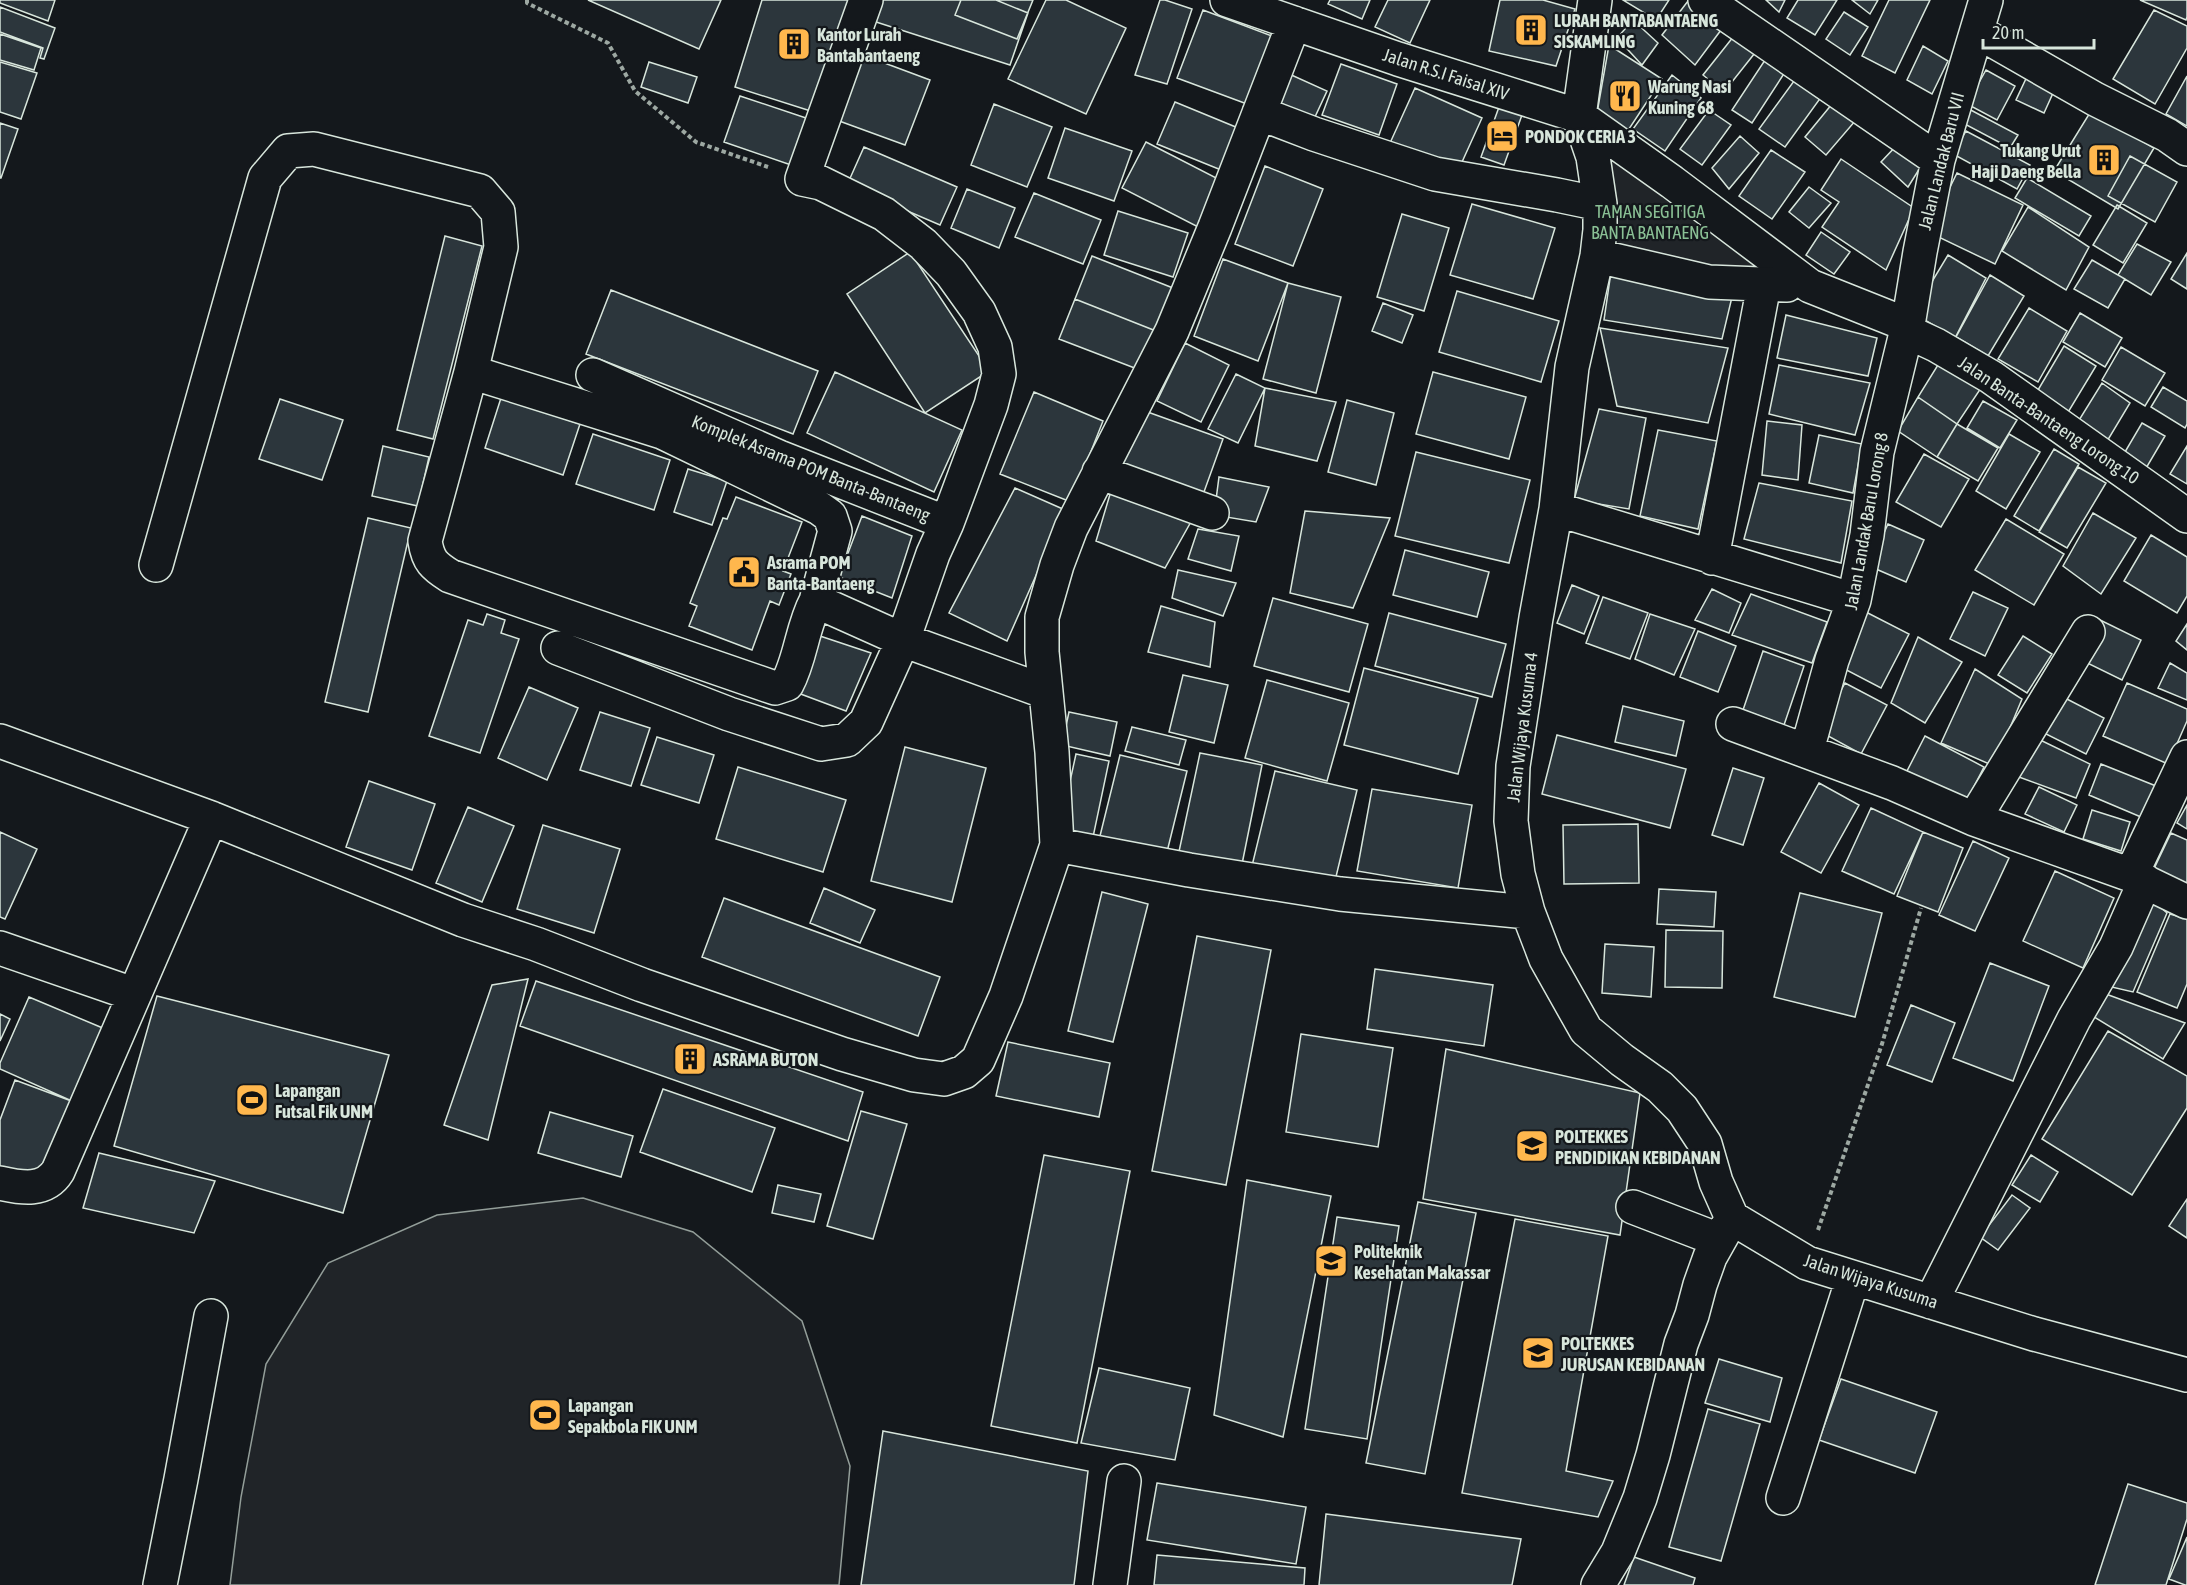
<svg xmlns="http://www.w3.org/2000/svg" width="2187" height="1585" viewBox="0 0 2187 1585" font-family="'Asap Condensed',sans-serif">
<rect width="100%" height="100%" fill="#14181c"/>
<path fill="#202428" stroke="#939e99" stroke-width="1.5" d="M1611,156L1744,247L1761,271L1707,272L1615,249Z
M583,1198L693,1232L802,1321L850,1466L839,1585H230L241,1497L266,1364L328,1263L437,1215Z"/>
<path fill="#2c363c" stroke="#d8e6dc" stroke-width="1.5" d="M0,0H55L48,21L0,3Z
M588,0H721L699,49Z
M762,0H854L817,113L735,87Z
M881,0H996L1028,13L1010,65L873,21Z
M961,0H1033L1017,39L955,15Z
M1046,0H1066L1126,28L1086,114L1008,79Z
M1160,0H1165L1192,9L1167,84L1135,75Z
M1330,0H1370L1362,19L1328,4Z
M1388,0H1430L1410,43L1375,27Z
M1500,0H1543L1575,9L1556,66L1489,51Z
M1623,0H1669L1656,20Z
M1766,0H1785L1779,12Z
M1798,0H1837L1815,35L1787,18Z
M1852,0H1878L1870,14Z
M1889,0H1930L1895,73L1862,56Z
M2140,0H2187V17L2186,20Z
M1688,1L1721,30L1695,65L1662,35Z
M0,7L55,28L44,59L40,58L43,48L0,32Z
M1203,10L1272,36L1247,104L1177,78Z
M2154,10L2187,26V48L2155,104L2113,79Z
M1844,12L1868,27L1850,55L1826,39Z
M1633,20L1658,43L1642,65L1617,38Z
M1741,27L1762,44L1724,92L1703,75Z
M0,34L41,48L34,70L0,60Z
M1609,45L1662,79L1627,132L1597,113Z
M1923,46L1948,61L1932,94L1907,80Z
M855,52L930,80L905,145L831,118Z
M1769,54L1789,66L1752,123L1732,110Z
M0,62L37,73L21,119L0,112Z
M649,62L697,77L688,103L641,87Z
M1341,64L1397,84L1379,135L1322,115Z
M2031,68L2058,82L2044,113L2016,100Z
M1802,70L1827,89L1785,147L1759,129Z
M1986,70L2015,86L1997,120L1967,104Z
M1287,73L1327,91L1314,119L1274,100Z
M1672,75L1701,98L1665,151L1633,129Z
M2187,76V126L2166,114Z
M1415,88L1482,118L1457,173L1390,143Z
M740,96L809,119L794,166L724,142Z
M1175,102L1243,130L1226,172L1157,144Z
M994,104L1052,127L1027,187L971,165Z
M1832,104L1856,120L1826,155L1805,137Z
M1499,107L1522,115L1504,165L1481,157Z
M1967,108L2018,135L2010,148L1959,121Z
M1709,110L1731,125L1702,165L1680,149Z
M2091,111L2154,148L2118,209L2054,171Z
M0,123L18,129L1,178H0Z
M1065,128L1132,151L1114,201L1048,178Z
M1966,131L2030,165L2017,189L1953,154Z
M1740,136L1759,153L1729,189L1712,168Z
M1146,142L1228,184L1204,230L1122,188Z
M1898,144L1925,160L1908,187L1881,162Z
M864,147L957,187L940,225L847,185Z
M1771,150L1805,172L1772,219L1739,196Z
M2130,156L2177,182L2155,222L2108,196Z
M1841,159L1914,208L1886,270L1822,227L1839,202L1821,190Z
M1265,166L1323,189L1293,266L1235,244Z
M1957,173L2023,205L1995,264L1928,232Z
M2027,178L2091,216L2079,236L2015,198Z
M1809,187L1831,203L1809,228L1789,212Z
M967,189L1015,208L999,248L951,228Z
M1034,193L1101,220L1083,264L1015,237Z
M1472,204L1555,228L1533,299L1450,275Z
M2117,205L2147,223L2123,263L2093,245Z
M2028,207L2089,247L2066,290L2002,251Z
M1118,211L1188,233L1173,277L1104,255Z
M1402,214L1449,228L1424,311L1377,297Z
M1821,232L1850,252L1834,274L1806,255Z
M445,236L482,246L433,439L397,430Z
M2137,244L2171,262L2151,295L2118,275Z
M910,252L989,371L925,413L847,294Z
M2187,253V289L2171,279Z
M1948,255L1986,278L1955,338L1913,313Z
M1092,256L1178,290L1161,333L1075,299Z
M1223,259L1288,283L1258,361L1194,336Z
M2092,260L2125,279L2108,308L2074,289Z
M1611,272L1732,297L1722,339L1604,320Z
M1990,275L2024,296L1988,356L1956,337Z
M1288,283L1341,297L1316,393L1263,379Z
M611,290L818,371L793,434L586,354Z
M1457,291L1559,321L1541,382L1439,352Z
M1075,299L1161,333L1145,372L1059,339Z
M1383,303L1413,315L1402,343L1372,331Z
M2029,308L2067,331L2038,382L1998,359Z
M2080,313L2122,338L2105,367L2063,342Z
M1786,315L1877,338L1868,376L1777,358Z
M1600,328L1728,348L1708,423L1617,406Z
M1185,343L1229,365L1201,422L1157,401Z
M2064,346L2096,366L2067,414L2035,395Z
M2121,347L2165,373L2145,406L2102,380Z
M1941,360L1983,385L1957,424L1918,397Z
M1779,365L1870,383L1855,435L1769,414Z
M835,372L962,430L934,492L807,433Z
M1433,372L1526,397L1509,459L1416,434Z
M1236,374L1265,388L1238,443L1208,429Z
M2102,383L2130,403L2106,443L2076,425Z
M2163,387L2187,401V424L2185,428L2151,407Z
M1265,388L1336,402L1317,461L1255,446Z
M1034,392L1103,421L1071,502L1000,474Z
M1918,397L1957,424L1937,457L1898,431Z
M501,398L580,424L563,475L485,448Z
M280,399L343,420L322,480L259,459Z
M1347,400L1394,413L1376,485L1328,472Z
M1983,401L2017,420L2000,448L1967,428Z
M1599,409L1646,418L1629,509L1574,500Z
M1142,410L1223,439L1200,503L1119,474Z
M1767,421L1802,425L1798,480L1762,475Z
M2142,423L2165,436L2145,470L2122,457Z
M1957,424L1998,448L1978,481L1937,457Z
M1658,430L1717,441L1698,529L1640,516Z
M593,434L670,460L654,510L576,484Z
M2009,434L2040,452L2006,509L1976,491Z
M1819,435L1862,444L1853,493L1809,483Z
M383,446L429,457L418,506L372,496Z
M2187,446V484L2170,474Z
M2054,449L2079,464L2039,531L2014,516Z
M1416,452L1530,480L1509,563L1395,536Z
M1924,454L1969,479L1941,527L1896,502Z
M2078,467L2106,483L2067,548L2039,532Z
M688,469L727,481L712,525L674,512Z
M1219,477L1269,487L1256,522L1214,515Z
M1759,483L1852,501L1841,563L1744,539Z
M1015,488L1065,510L1007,641L949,613Z
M1111,491L1197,511L1165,568L1096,541Z
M736,497L802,522L783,571L791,574L779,605L770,601L752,650L689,626L697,606L690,603L723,518L727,519Z
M1305,511L1390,518L1353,608L1290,593Z
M2093,513L2136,538L2101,594L2063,566Z
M862,516L912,536L892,598L839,577Z
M368,518L411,528L368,712L325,702Z
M2006,519L2064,554L2034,605L1975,570Z
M1888,524L1924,540L1906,582L1869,566Z
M1198,529L1239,536L1231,571L1188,559Z
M2151,535L2187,557V596L2177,613L2124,581Z
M1405,550L1489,572L1477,617L1393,595Z
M1178,570L1236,583L1223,616L1172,598Z
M1572,585L1599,596L1584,634L1557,623Z
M1712,589L1741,603L1729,633L1695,620Z
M1973,592L2008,608L1985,656L1950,639Z
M1751,594L1827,622L1812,663L1732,635Z
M1603,597L1648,613L1630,659L1586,643Z
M1273,598L1368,624L1349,692L1254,666Z
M1161,606L1215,622L1210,667L1148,652Z
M1862,610L1909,634L1881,688L1833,663Z
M1389,613L1506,644L1492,697L1375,666Z
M487,614L505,620L501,633L519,639L480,753L429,736L468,620L483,625Z
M1650,614L1695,629L1674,675L1635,659Z
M2096,618L2141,640L2122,680L2077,658Z
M2187,624V650L2176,641Z
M1698,631L1736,646L1718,692L1680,677Z
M820,636L871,653L846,711L798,693Z
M2023,636L2052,654L2027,693L1998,675Z
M1918,637L1962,662L1925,723L1891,703Z
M1763,651L1804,666L1784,725L1743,710Z
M2170,663L2187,673V700L2158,688Z
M1364,668L1478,698L1458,774L1344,745Z
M1975,669L2022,699L1994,766L1941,743Z
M1183,675L1228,685L1214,743L1169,732Z
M1267,680L1349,703L1327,781L1245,758Z
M1845,683L1887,705L1861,754L1819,731Z
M2127,683L2187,709V721L2168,764L2103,736Z
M529,687L578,708L547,780L498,758Z
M2061,696L2104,718L2086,754L2042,732Z
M1623,706L1684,721L1676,756L1615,742Z
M600,712L650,728L631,786L580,770Z
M1069,712L1117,722L1110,756L1062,745Z
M1132,727L1186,740L1179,765L1125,751Z
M1557,735L1686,769L1670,828L1542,794Z
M1925,736L1984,767L1966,802L1907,771Z
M657,737L714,755L699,803L641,785Z
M2034,737L2090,764L2076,798L2019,777Z
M905,747L986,768L952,902L871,881Z
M1200,753L1262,765L1240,874L1177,861Z
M1076,754L1109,761L1092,842L1058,836Z
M1120,755L1187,771L1165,860L1098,844Z
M2101,764L2161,788L2148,820L2089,795Z
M738,767L846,800L823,872L716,839Z
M1733,768L1764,778L1743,845L1712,835Z
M1275,771L1357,790L1333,889L1251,870Z
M369,781L435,804L412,870L346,847Z
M1819,783L1859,805L1821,873L1781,852Z
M2039,787L2077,805L2064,832L2025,814Z
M1372,789L1472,805L1458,888L1357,871Z
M2187,805V829L2177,823Z
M468,807L514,826L482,902L436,883Z
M1871,808L1923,832L1894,894L1842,871Z
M2092,810L2130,822L2121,851L2083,839Z
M1638,824L1639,883L1564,884L1563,825Z
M543,825L620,849L594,933L517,909Z
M0,832L37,849L5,919L0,917Z
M1923,832L1963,848L1938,912L1897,896Z
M2171,833L2187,840V892L2151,875Z
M1973,841L2009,858L1975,931L1939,915Z
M2055,871L2114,898L2083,968L2023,941Z
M824,888L875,910L860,943L810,923Z
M1659,889L1716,892L1714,927L1657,924Z
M1102,892L1148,904L1113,1042L1068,1031Z
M1800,893L1882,913L1855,1017L1774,997Z
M2149,897L2167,913L2133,992L2103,985Z
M724,898L940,977L918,1036L702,957Z
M2170,914L2187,919V984L2177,1008L2137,992Z
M1666,930L1723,931L1722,988L1665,987Z
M1197,936L1271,950L1226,1185L1152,1171Z
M1605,944L1654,947L1651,997L1602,993Z
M1990,963L2049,986L2013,1081L1953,1058Z
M1375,969L1493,985L1484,1046L1367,1029Z
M528,979L488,1140L444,1125L492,985Z
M536,981L863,1092L848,1141L520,1026Z
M2095,990L2185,1023L2163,1059L2086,1012Z
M157,996L389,1055L343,1213L114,1146Z
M29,997L105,1029L74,1102L0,1069V1063Z
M1911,1005L1955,1023L1932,1082L1887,1065Z
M0,1014L10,1019L0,1041Z
M2108,1031L2187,1076V1108L2132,1195L2042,1139Z
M1301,1034L1393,1048L1378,1147L1286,1132Z
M1008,1042L1110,1063L1099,1117L996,1096Z
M1446,1049L1640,1093L1620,1235L1423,1199Z
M15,1080L74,1102L44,1184L0,1168V1120Z
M663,1089L775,1128L752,1192L640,1152Z
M861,1111L907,1124L873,1239L827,1226Z
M550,1112L633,1136L621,1177L538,1153Z
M99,1153L215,1181L194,1233L83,1208Z
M1044,1155L1130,1171L1077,1443L991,1426Z
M2031,1155L2058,1172L2040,1202L2012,1185Z
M1247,1180L1331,1196L1283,1437L1214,1415Z
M778,1185L821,1194L814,1222L772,1213Z
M2012,1195L2030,1208L1998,1250L1980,1237Z
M2187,1199V1238L2169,1226Z
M1418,1202L1476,1213L1425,1474L1366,1463Z
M1337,1217L1399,1226L1367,1439L1305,1429Z
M1515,1219L1608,1236L1566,1471L1613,1481L1598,1517L1462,1493Z
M1719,1359L1782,1378L1770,1422L1705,1403Z
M1099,1368L1190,1388L1175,1460L1081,1443Z
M1841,1379L1937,1412L1915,1473L1819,1440Z
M1708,1409L1760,1424L1721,1561L1669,1547Z
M883,1431L1088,1471L1074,1585H861Z
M1157,1483L1306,1507L1296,1564L1147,1540Z
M2128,1484L2187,1503V1519L2166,1585H2095Z
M1326,1514L1521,1539L1512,1585H1319Z
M2187,1537V1585H2185L2169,1579Z
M1157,1555L1305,1568L1304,1585H1154Z
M1634,1557L1695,1578L1693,1585H1624Z"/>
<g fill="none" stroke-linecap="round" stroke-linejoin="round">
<defs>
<path id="minor" d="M866,0L802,179L821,183L884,214L923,244L951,273L979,312L995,347L999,374L991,405L947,523
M1227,0L1398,59L1579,116L1672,182L1810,286L1908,325
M1595,0L1579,116L1593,157L1600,204V230L1597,256L1572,367L1556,509L1536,618L1513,766L1511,821L1518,874L1528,912L1546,959L1586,1030L1622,1060L1660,1087L1682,1109L1705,1144L1716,1182L1732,1218
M1705,0L1938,160
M1978,32L2095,99L2167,135L2187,149
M1259,113L1314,134L1435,174L1557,195L1600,204
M1597,256L1709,282L1787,285
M1906,331L1936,345L1991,377L2187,516
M471,372L662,432L819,508L830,516L835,531L816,601
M1099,472L1212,513
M1556,509L1854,600
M1712,558L1764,285
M156,565L265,178L288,151L314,149L480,191L498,212L501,247L471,372L425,541C428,561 434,566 450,576L775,688L787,684C801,658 802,627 816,601L903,640L933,554L947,523L779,457L593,375
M558,648L729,714L821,744L847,740L866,722L903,640L1046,692
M1733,724L1892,783L1974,819L2131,875L2187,902
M0,741L211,818L463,920L536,944L642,985L842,1054L914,1075L944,1079L964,1072L978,1060L1006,996L1057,845L1189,870L1340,894L1528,912
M1807,750L1832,660L1854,600L1867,535L1877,452L1908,325L1920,252L1938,160L1986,0
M1974,819L2088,632
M1057,845L1052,752L1042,652V617L1057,565L1071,528L1172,331L1215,227L1294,23
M2131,875L2187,757
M0,948L133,994
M0,1183C22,1188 45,1192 58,1171L211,818
M1633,1207L1719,1240
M1732,1218L1807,1263L2034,1334L2187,1375
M1931,1302L2074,1019L2116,947L2145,881
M1783,1498L1853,1278
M160,1585L181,1479L211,1316
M1110,1585L1124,1481
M1598,1585L1618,1552L1640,1498L1653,1455L1681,1344L1692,1315L1700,1285L1710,1257L1732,1218"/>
</defs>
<use href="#minor" stroke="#d8e6dc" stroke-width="36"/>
<path stroke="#9da8a2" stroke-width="4" stroke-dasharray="4.5 3" stroke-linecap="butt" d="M527,0V3L608,43L635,91L696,142L768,167
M1818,1230L1882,1044L1921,908"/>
<use href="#minor" stroke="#14181c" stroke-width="33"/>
</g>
<defs>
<symbol id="building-square" viewBox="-11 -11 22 22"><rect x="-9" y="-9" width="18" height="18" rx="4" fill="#ffb74d" stroke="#14181c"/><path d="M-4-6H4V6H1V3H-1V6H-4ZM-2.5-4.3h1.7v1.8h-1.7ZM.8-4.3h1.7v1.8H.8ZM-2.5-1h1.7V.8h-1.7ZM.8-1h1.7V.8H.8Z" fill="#111"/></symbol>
<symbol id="restaurant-square" viewBox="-11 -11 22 22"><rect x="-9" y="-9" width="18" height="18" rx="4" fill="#ffb74d" stroke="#14181c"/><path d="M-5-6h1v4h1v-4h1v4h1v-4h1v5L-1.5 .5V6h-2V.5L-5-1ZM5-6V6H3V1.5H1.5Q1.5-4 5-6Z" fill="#111"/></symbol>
<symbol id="hotel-square" viewBox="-11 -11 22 22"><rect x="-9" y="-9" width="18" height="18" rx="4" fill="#ffb74d" stroke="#14181c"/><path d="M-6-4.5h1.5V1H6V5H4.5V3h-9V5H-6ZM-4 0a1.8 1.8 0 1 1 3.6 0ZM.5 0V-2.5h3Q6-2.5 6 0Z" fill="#111"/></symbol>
<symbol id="civic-square" viewBox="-11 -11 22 22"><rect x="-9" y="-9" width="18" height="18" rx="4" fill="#ffb74d" stroke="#14181c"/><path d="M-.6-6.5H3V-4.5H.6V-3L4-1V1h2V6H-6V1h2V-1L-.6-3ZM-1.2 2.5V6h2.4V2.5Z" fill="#111"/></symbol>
<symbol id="stadium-square" viewBox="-11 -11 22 22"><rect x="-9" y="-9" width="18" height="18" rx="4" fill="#ffb74d" stroke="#14181c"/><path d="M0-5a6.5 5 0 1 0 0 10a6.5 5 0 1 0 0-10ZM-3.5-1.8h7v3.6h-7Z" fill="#111"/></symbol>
<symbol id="university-square" viewBox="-11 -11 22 22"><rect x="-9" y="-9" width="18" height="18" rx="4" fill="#ffb74d" stroke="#14181c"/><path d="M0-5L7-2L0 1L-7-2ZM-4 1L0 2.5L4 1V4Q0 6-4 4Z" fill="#111"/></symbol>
</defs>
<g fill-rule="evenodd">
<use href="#building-square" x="1512" y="11" width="38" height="38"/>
<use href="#building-square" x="775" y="25" width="38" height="38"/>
<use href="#restaurant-square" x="1606" y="77" width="38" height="38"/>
<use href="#hotel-square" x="1483" y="117" width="38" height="38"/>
<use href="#building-square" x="2085" y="141" width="38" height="38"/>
<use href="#civic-square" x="725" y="553" width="38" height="38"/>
<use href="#building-square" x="671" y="1040" width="38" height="38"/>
<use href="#stadium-square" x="233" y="1081" width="38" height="38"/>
<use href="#university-square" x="1513" y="1127" width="38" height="38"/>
<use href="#university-square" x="1312" y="1242" width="38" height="38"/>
<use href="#university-square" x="1519" y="1334" width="38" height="38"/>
<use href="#stadium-square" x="526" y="1396" width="38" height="38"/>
</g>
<g text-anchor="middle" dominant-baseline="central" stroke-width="4.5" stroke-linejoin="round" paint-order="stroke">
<g font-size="18" font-weight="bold" fill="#d8e6dc" stroke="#14181c" text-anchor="start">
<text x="1554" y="20">LURAH BANTABANTAENG<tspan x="1554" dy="21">SISKAMLING</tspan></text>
<text x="817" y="34">Kantor Lurah<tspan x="817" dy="21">Bantabantaeng</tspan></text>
<text x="1648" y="86">Warung Nasi<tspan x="1648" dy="21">Kuning 68</tspan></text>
<text x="1525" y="136">PONDOK CERIA 3</text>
<text x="2081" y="150" text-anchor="end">Tukang Urut<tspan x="2081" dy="21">Haji Daeng Bella</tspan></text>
<text x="767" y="562">Asrama POM<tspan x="767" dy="21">Banta-Bantaeng</tspan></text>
<text x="713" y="1059">ASRAMA BUTON</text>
<text x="275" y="1090">Lapangan<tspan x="275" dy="21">Futsal Fik UNM</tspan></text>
<text x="1555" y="1136">POLTEKKES<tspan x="1555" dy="21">PENDIDIKAN KEBIDANAN</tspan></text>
<text x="1354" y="1251">Politeknik<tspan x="1354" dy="21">Kesehatan Makassar</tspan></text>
<text x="1561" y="1343">POLTEKKES<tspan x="1561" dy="21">JURUSAN KEBIDANAN</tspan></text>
<text x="568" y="1405">Lapangan<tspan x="568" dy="21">Sepakbola FIK UNM</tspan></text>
</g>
<g font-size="18" fill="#d8e6dc" stroke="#14181c">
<text transform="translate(1446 74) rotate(18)">Jalan R.S.I Faisal XIV</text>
<text transform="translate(1941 161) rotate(-76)">Jalan Landak Baru VII</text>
<text transform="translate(2049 420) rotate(34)">Jalan Banta-Bantaeng Lorong 10</text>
<text transform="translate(811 468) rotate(22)">Komplek Asrama POM Banta-Bantaeng</text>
<text transform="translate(1866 521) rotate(-80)">Jalan Landak Baru Lorong 8</text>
<text transform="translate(1522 727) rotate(-83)">Jalan Wijaya Kusuma 4</text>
<text transform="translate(1871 1281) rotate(18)">Jalan Wijaya Kusuma</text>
</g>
<g font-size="18" fill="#8ac095" stroke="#14181c">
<text x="1650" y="211">TAMAN SEGITIGA<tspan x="1650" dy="21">BANTA BANTAENG</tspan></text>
</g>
</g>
<path d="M1983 39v9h111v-9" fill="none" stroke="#d8e6dc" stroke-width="3"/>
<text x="1992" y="39" font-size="18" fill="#d8e6dc" stroke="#14181c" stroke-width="4.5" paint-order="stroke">20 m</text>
</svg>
